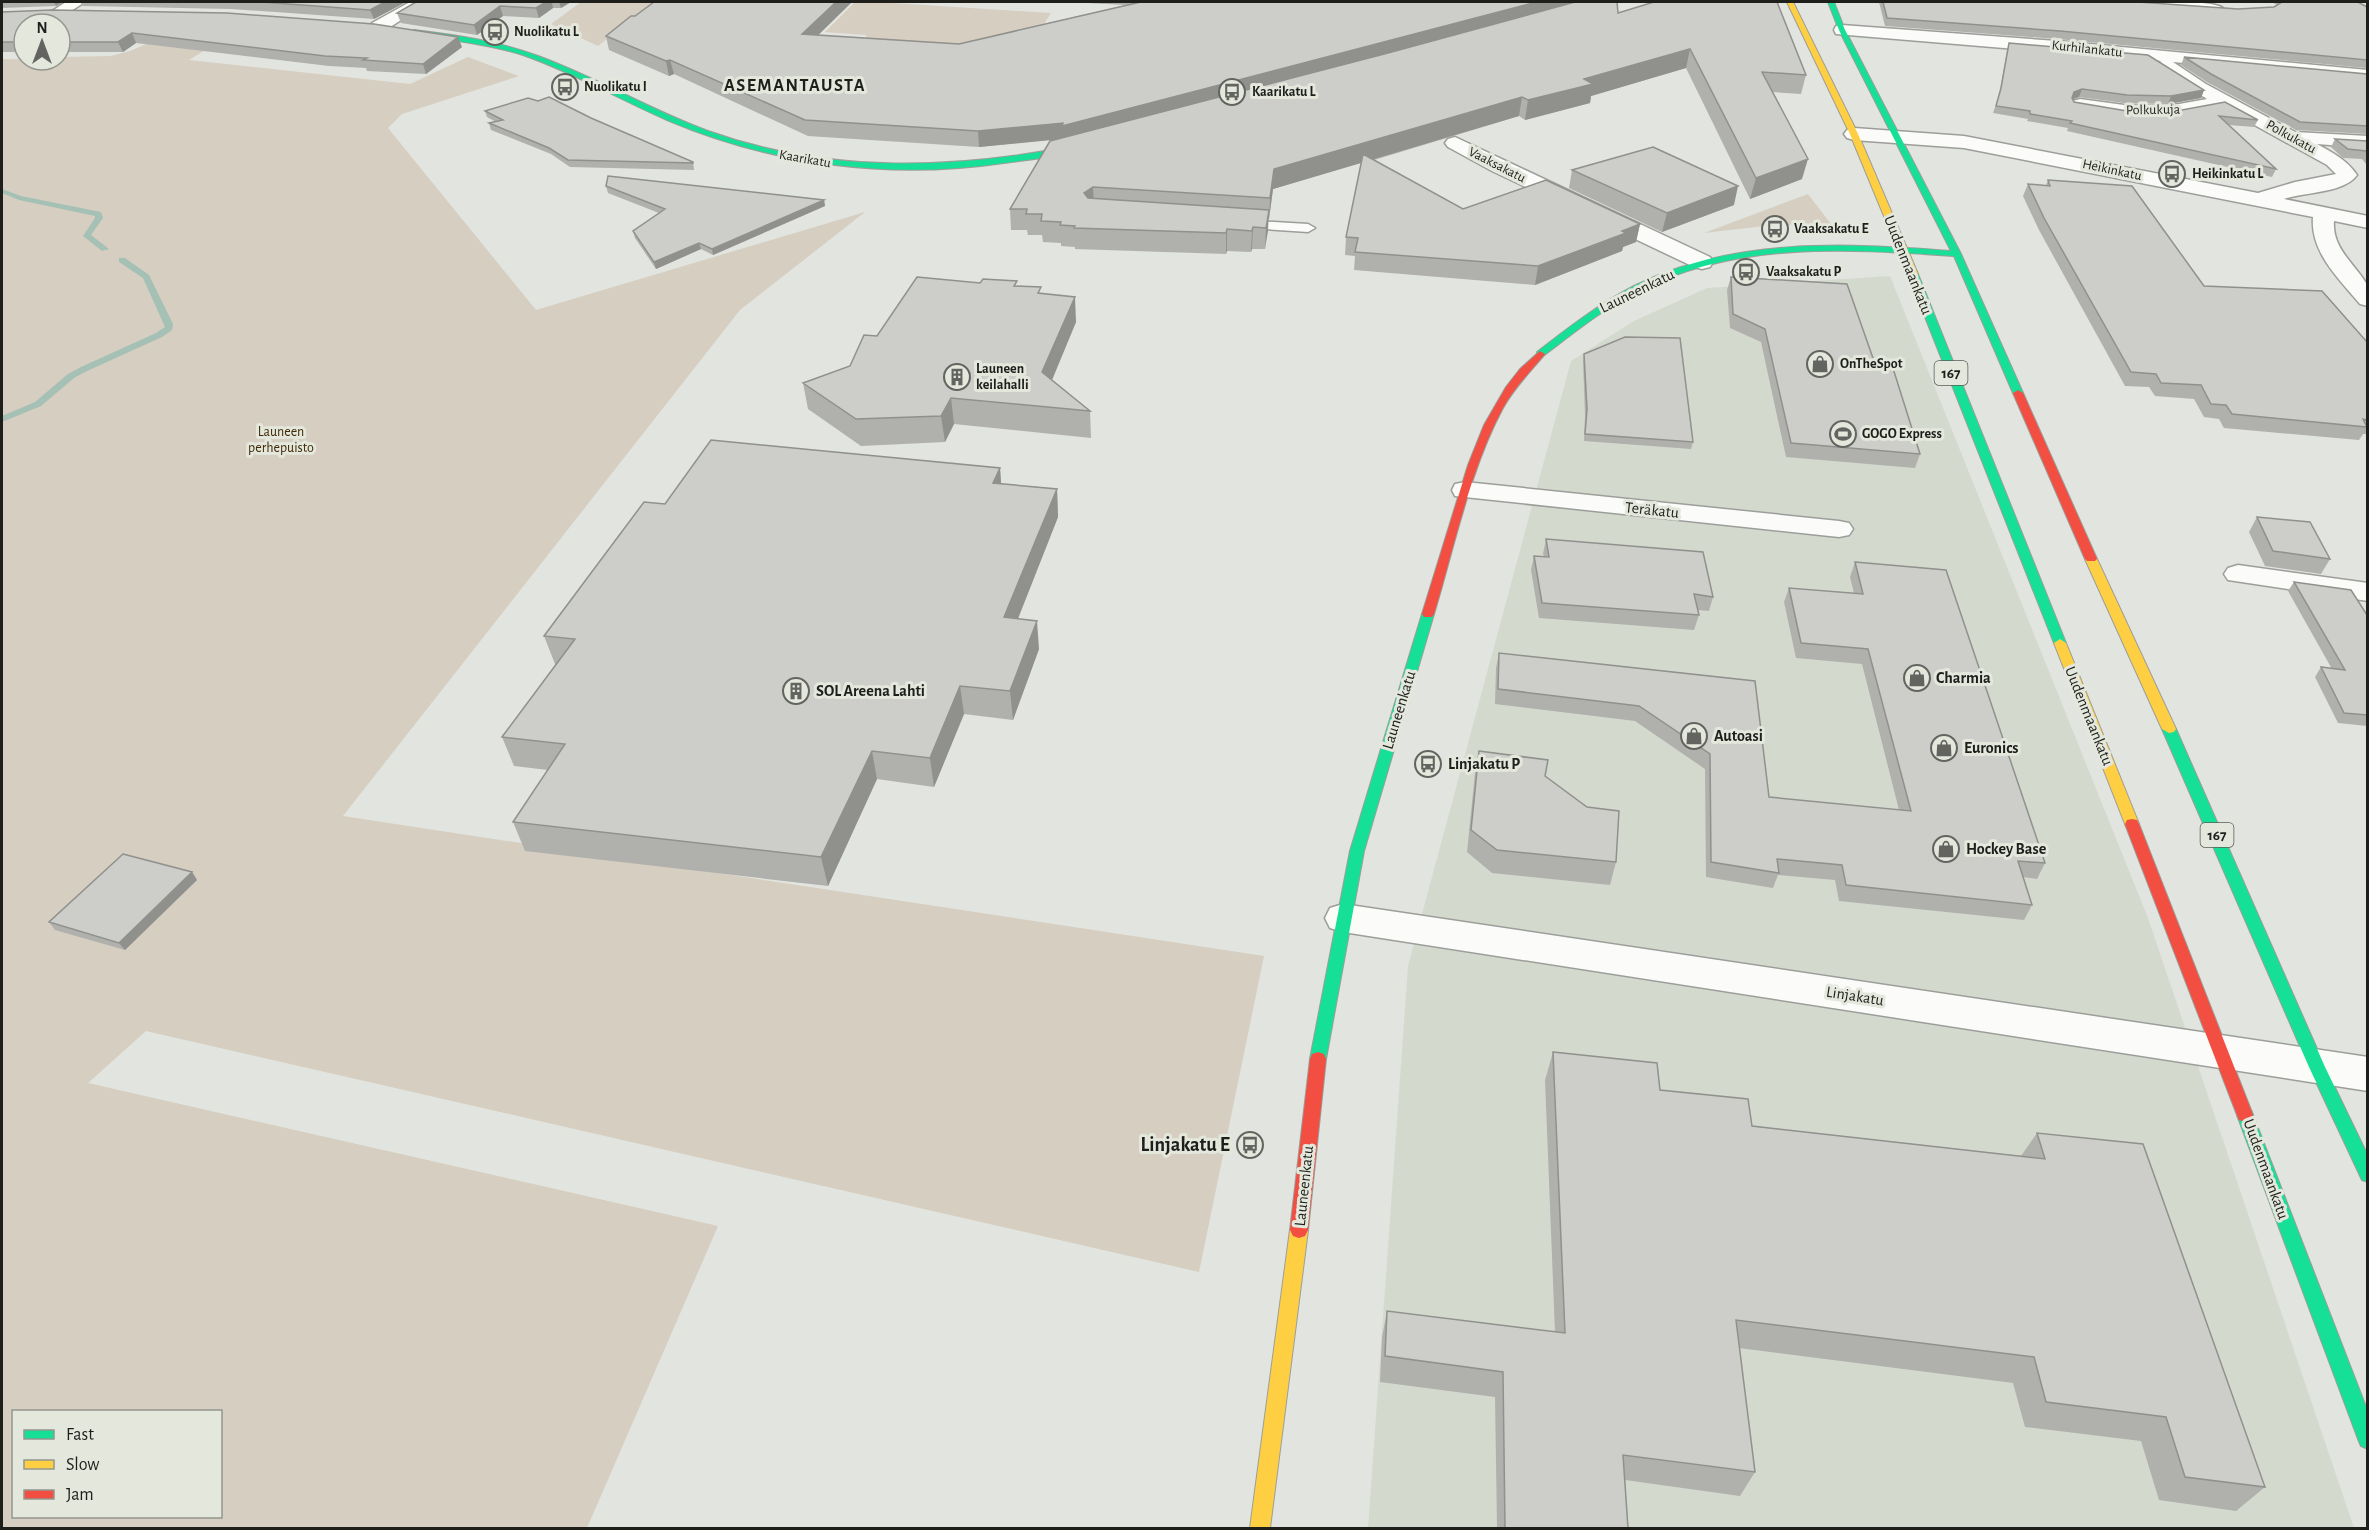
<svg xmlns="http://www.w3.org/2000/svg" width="2369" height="1530" viewBox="0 0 2369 1530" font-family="'Alegreya Sans',sans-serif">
<rect width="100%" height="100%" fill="#e2e4df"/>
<path fill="#d4d9ce" d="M1890,276L2148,918L2354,1528H1368L1408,966L1571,361L1634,321L1707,288Z"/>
<path fill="#d6cec0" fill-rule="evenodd" d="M581,2H653L598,46L551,24Z
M855,2H877L1051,13L1035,38L959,55L869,49L866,35L825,32Z
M242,27L189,60L410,84L468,57L519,76L402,114L388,128L536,310L865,212L740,310L343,816L1264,956L1199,1272L146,1031L88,1083L718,1226L587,1528H2V59L60,60V57L111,56L130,51L160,38ZM14,1412H220V1516H14Z
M1808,194L1831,224L1773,225L1704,233Z"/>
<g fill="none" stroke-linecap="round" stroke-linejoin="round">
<path fill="#a5c0b5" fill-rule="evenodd" d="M2,189L21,196L101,212L103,218L91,235L109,249L102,251L83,236L95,218V216L19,200L2,193Z
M119,258H125L149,275L173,324L172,330L162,337L87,371L74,378L41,406L2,422V416L35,402L68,374L81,367L156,333L165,327L143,278L119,262Z"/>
<defs>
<path id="lane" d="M1240,220L1308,224L1315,228L1308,232L1235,227L1233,224L1235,221Z"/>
<path id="street" d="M66,2H85L63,16H51L49,13Z
M410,2H429L384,31H372L370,27L372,23Z
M2128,2C2144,0 2214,0 2223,8L2215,13L2136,7Z
M1842,25L2057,41L2368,70V80L2173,62L2206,84L2295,132L2368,136V148L2317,144C2333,153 2347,160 2357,175C2345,193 2305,192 2284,199L2368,216V228L2334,221C2332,248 2353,262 2366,283C2369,288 2368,299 2368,306L2360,304C2339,279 2310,252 2313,217L1964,148L1854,140L1847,138L1844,134L1847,130L1854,128L1964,136L2258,193L2295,182L2336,174L2327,165L2222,107L2168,118L2124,117L2080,111L2073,109L2071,105L2073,101L2080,99L2124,105L2168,106L2207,99L2160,69L2157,65L2161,61L1836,34L1834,30L1836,26Z
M1455,137L1710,257L1713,262L1710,267L1702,269L1694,267L1492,171L1448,147L1445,143L1448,139Z
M1465,482L1839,521L1849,523L1853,529L1849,535L1839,537L1455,496L1452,490L1455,484Z
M2238,565L2368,583V601L2228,580L2224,574L2228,568Z
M1343,904L2368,1057V1091L1343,932L1330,928L1325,918L1330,908Z"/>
<path id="fast" d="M1828,2H1834L1845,30L1961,254L2023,393L2022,395L2018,396L2013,393L1954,256C1848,249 1738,241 1641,290C1605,307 1575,332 1543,356H1537V352C1568,328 1599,304 1634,286C1733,237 1845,243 1951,251L1839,30Z
M414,30C456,35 498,41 538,56C596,77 650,110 708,131C831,175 958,169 1084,144L1088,146C1073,156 1024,160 1004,163C890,180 773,165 667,120C619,99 572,72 523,55C486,43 449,41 412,33Z
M1913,271L1918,274L2066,643L2064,646H2056L2054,643L1908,274Z
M1428,610L1434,614L1364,851L1326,1059L1324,1064L1318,1066L1312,1064L1310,1059L1350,851L1422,614Z
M2169,725L2176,729L2325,1067L2368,1156V1182L2362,1180L2309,1067L2162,729Z
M2245,1108L2251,1110L2253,1115L2368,1412V1449L2361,1446L2358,1439L2237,1115L2239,1110Z"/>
<path id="slow" d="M1787,2H1793L1858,134L1918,274L1916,276L1908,274L1850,134Z
M2091,556L2097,559L2176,729L2174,732L2169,733L2162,729L2085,559Z
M2060,639L2066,643L2139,824L2137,828H2127L2125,824L2054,643Z
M1299,1222L1305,1224L1308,1230L1270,1528H1250L1290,1230L1293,1224Z"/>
<path id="jam" d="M1540,351L1545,354C1530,372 1514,388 1503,408C1470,469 1454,548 1434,614L1432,617H1424L1422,614L1468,465L1484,425L1506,387L1520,369Z
M2018,390L2023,393L2097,559L2095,561H2087L2085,559L2013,393Z
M2132,819L2137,820L2139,824L2253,1115L2251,1120L2245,1122L2239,1120L2237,1115L2125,824L2127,820Z
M1318,1052L1324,1054L1326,1059L1308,1230L1305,1236L1299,1238L1293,1236L1290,1230L1310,1059L1312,1054Z"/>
</defs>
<use href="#lane" stroke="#9c9e9a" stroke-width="3"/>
<use href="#street" stroke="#9c9e9a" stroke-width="3"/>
<use href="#fast" stroke="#9c9e9a" stroke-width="2"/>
<use href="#slow" stroke="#9c9e9a" stroke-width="2"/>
<use href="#jam" stroke="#9c9e9a" stroke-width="2"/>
<use href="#lane" fill="#fbfbfa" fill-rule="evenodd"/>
<use href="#street" fill="#fbfbfa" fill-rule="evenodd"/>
<use href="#fast" fill="#16e098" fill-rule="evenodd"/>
<use href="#slow" fill="#ffcf43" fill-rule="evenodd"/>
<use href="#jam" fill="#f24e42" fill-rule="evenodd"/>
</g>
<path fill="#b0b0ad" d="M2,2H63L56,6L2,8Z
M80,2H406L374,19L231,9L83,6Z
M416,2H571L561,8H553L539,18L503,16L477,35L401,23L397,13Z
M654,2H852L818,35L959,44L1125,5L1087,3V2H1617L1618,13L1806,75L1801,94L1772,92L1802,179L1750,199L1686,68L1591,96L1590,103L1525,120L1519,116L1374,160L1463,209L1640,224L1636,242L1623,247L1622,251L1535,285L1354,270L1355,256L1345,255L1346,237L1361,163L1273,189L1269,219H1268L1265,249H1252L1251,252L1227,251L1226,254L1075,249V247L1061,246V243L1043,242L1042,235H1028L1027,230H1011L1010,209L1055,139L979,147L808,136L674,74L669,76L609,50L606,36L635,16Z
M1879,2H2138L2238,9L2274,7L2277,5L2272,2H2358L2367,7V68L2057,39L1885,26Z
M2,12L462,47L426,74L367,71L366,68L329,66L136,43L123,52H60V24H24V52H2Z
M2009,43L2204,90L2201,98L2168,104L2124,103L2079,97L2073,99L2074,102L2127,111L2171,112L2258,120L2254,127L2229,125L2276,169L2272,177L2067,131L2068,128L2027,121L2028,119L1993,113L1999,96L2007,51Z
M2184,57L2367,74V134L2296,130L2207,82L2181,65Z
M485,111L591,118L693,162L694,170L570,167L551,154L491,130L489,123L496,122L487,117Z
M2335,139L2367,141V165L2362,159L2343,158L2331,147Z
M1572,170L1734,205L1662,232L1569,188Z
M2048,180L2204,286L2367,342V434H2363L2359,440L2224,428L2219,419L2204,417L2194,399L2155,396L2149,387L2125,386L2039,230L2023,196L2028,184L2046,185Z
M606,186L824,200L825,206L713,255L701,249L656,269L635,238L633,231L659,213L608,193Z
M1731,277L1874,361L1920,454L1915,468L1786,457L1761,342L1730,328L1727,290Z
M980,283L1017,286L1041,293L1076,322L1052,380L1090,411L1091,438L954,424L945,442L861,446L808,409L803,383L850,366L877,336Z
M1584,354L1693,442L1691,449L1584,441L1585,416L1583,361Z
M1000,468L1001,484L1057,489L1058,517L1018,619L1039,649L1013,720L964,714L934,787L877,779L828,886L525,851L513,822L548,770L514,766L502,737L556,664H555L544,636L665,504Z
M2257,517L2330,559L2321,574L2265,566L2249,532Z
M1546,539L1713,597L1709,611L1698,610L1699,615L1694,630L1539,618L1531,570L1534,556H1544L1543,554Z
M1855,562L2045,863L2037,879L2023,877L2032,905L2024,920L1839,901L1835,880L1778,875L1773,888L1706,877L1705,769L1635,721L1495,704L1496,668L1499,653L1755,681L1769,797L1899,810L1862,664L1796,658L1784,602L1789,588L1854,593L1850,577Z
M2294,582L2367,615V726L2338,723L2315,677L2321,667L2332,669L2288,591Z
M1479,751L1545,776L1616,862L1610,885L1492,873L1467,852L1475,773Z
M192,872L197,880L125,950L55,930L49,922Z
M1553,1052L1660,1090L1752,1126L2021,1156L2037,1133L2265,1487L2236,1511L2159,1500L2141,1441L2025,1427L2013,1383L1739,1348L1755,1472L1740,1496L1625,1480L1628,1528H1497L1495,1397L1380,1382L1382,1337L1387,1311L1555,1332L1545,1080Z"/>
<path fill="#90908d" d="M54,2H63L56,6Z
M385,2H406L374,19L370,10Z
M546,2H552L553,8L539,18L536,8Z
M559,2H571L561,8Z
M836,2H852L805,48L802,34Z
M1537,2H1586L1062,139L979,147L978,131Z
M500,6L503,16L477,35L474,25Z
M132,33L136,43L123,52L118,42Z
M458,37L462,47L426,74L423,64Z
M1690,49L1686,68L1591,96L1590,103L1525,120L1528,100L1584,79Z
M670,60L674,74L669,76L666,61Z
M2082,89L2079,97L2071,100L2074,92Z
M2204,90L2201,98L2168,104L2171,96Z
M1522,97L1519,116L1273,189L1269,219L1270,198L1274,169Z
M1808,159L1802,179L1750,199L1756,178Z
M1738,186L1734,205L1662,232L1667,213Z
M1093,187L1094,208L1084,193Z
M824,200L825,206L713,255L712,249Z
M1269,210L1268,231L1265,249L1266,228Z
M1640,224L1636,242L1623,247L1622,251L1535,285L1538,266L1622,231Z
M1253,227L1252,249L1251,252L1252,231Z
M1227,229V251L1226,254V233Z
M699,243L701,249L656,269L654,262Z
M1075,297L1076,322L1044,399L1042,372Z
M951,398L954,424L945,442L941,416Z
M1000,468L1002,496L993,483Z
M1057,489L1058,517L1007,646L1004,617Z
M1037,621L1039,649L1013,720L1010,691Z
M960,686L964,714L934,787L930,758Z
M872,751L877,779L828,886L821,857Z
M192,872L197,880L125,950L119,943Z"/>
<path fill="#cdcdc9" stroke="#90908d" stroke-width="1.5" d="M261,2H385L370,10Z
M416,2H546L536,8L500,6L474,25L397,13Z
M654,2H836L802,34L959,44L1141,2H1537L1062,126L1063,123L978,131L805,120L670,60L666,61L606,36L631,16H635Z
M1575,2H1617L1618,13L1654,2H1777L1806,75L1762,72L1808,159L1756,178L1690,49L1584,79L1593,84L1528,100L1522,97L1274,169L1270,198L1093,187L1084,193L1088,198L1269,210L1266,228L1253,227L1252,231L1227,229L1226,233L1074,228L1075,226L1060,225L1061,222L1041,221L1042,214H1026L1027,209H1010L1050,141L1388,53Z
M1883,2H2138L2238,9L2274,7L2282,2H2358L2367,7V60L2060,31L1887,18Z
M52,10L227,13L374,24L458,37L423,64L363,60L367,58L325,56L132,33L118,42H60V24H24V42H2V12Z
M2009,43L2148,55L2204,90L2171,96L2127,95L2082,89L2074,92L2072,98L2074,102L2127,111L2171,112L2225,102L2258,120L2219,116L2276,169L2070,123L2072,121L2030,114V111L1996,106L2001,88Z
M2184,57L2367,74V126L2300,122L2211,74Z
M549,97L591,118L693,162V163L568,160L549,148L489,123L503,120L485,111L528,98L538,101Z
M2335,139L2367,141V153L2366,151L2348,149Z
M1653,147L1738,186L1667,213L1572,170Z
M1363,154L1463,209L1546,180L1640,224L1622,231L1626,233L1538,266L1355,252L1358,238L1346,237Z
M608,176L824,200L712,249L699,243L654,262L633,231L665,209L606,186Z
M2048,180L2132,186L2204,286L2322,291L2367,342V420L2363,419L2367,427L2232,414L2226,405L2211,404L2201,385L2161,383L2156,374L2131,372L2044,218L2028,184L2050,186Z
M917,277L980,283L983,279L1017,281L1014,286L1041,287L1038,293L1075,297L1042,372L1090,411L951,398L941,416L856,419L803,383L850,366L864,335L877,336Z
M1731,277L1847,284L1874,361L1891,362L1920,454L1791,443L1765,329L1733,314Z
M1625,337L1680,338L1693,442L1585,434L1587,409L1584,354Z
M711,440L1000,468L993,483L1057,489L1004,617L1037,621L1010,691L960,686L930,758L872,751L821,857L513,822L565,744L502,737L575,639L544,636L644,502L665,504Z
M2257,517L2310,522L2330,559L2273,551Z
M1546,539L1703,552L1713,597L1694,594L1699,615L1542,603L1534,556L1549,557Z
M1855,562L1946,570L2045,863L2018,861L2032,905L1846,885L1842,865L1777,859L1779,873L1711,862L1710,754L1639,706L1498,689L1499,653L1755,681L1769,797L1911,811L1868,649L1801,643L1789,588L1863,594Z
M2294,582L2351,590L2367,615V715L2344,713L2321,667L2345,670Z
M1479,751L1548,760L1545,776L1587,807L1619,811L1616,862L1497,850L1471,830Z
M123,854L192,872L119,943L49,922Z
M1553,1052L1657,1063L1660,1090L1748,1099L1752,1126L2045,1159L2037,1133L2143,1144L2265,1487L2185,1477L2166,1417L2046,1402L2034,1357L1736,1320L1755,1472L1623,1455L1628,1528H1505L1503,1372L1385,1356L1387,1311L1565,1333Z"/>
<defs>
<symbol id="bus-ring" viewBox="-11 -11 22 22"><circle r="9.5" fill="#e3e7dc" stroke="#636460" stroke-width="1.5"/><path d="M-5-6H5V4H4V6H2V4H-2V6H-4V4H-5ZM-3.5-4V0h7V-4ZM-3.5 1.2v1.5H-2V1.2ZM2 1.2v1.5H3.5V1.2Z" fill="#636460"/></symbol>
<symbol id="shop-ring" viewBox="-11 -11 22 22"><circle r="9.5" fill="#e3e7dc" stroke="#636460" stroke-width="1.5"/><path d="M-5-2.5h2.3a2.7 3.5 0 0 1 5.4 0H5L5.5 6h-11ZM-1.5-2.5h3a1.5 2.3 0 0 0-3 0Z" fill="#636460"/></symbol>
<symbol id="building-ring" viewBox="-11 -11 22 22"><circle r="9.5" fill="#e3e7dc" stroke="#636460" stroke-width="1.5"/><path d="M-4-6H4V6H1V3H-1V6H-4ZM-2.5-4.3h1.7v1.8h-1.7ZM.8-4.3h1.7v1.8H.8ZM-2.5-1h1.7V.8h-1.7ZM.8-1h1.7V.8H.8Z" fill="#636460"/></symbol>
<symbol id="stadium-ring" viewBox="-11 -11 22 22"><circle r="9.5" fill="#e3e7dc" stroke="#636460" stroke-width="1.5"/><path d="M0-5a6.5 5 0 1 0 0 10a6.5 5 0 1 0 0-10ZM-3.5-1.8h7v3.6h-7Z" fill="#636460"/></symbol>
</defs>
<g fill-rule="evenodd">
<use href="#bus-ring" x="480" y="17" width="30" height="30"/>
<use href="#bus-ring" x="550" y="72" width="30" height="30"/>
<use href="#bus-ring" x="1217" y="77" width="30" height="30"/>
<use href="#bus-ring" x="2157" y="159" width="30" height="30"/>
<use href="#bus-ring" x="1760" y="214" width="30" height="30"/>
<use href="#bus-ring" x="1731" y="257" width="30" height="30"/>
<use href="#shop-ring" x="1805" y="349" width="30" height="30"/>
<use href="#building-ring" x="942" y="362" width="30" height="30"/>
<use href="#stadium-ring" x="1828" y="419" width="30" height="30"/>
<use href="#shop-ring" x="1902" y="663" width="30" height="30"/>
<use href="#building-ring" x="781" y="676" width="30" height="30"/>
<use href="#shop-ring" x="1679" y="721" width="30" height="30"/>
<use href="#shop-ring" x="1929" y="733" width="30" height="30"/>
<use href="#bus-ring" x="1413" y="749" width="30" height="30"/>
<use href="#shop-ring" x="1931" y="834" width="30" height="30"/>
<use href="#bus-ring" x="1235" y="1130" width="30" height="30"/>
</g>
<g text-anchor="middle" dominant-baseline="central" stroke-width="6" stroke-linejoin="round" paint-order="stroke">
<g font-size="14" font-weight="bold" fill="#1e1f1b" stroke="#e3e7dc" text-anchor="start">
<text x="514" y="32">Nuolikatu L</text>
<text x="584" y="87">Nuolikatu I</text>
<text x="1252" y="92">Kaarikatu L</text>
<text x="2192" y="174">Heikinkatu L</text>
<text x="1794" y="229">Vaaksakatu E</text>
<text x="1766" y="272">Vaaksakatu P</text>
<text x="1840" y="364">OnTheSpot</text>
<text x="976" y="369">Launeen<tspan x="976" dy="16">keilahalli</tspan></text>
<text x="1862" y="434">GOGO Express</text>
</g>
<g font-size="14" fill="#1e1f1b" stroke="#e3e7dc">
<text transform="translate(2087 49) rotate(6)">Kurhilankatu</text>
<text transform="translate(2153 110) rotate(-1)">Polkukuja</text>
<text transform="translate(2291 137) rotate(29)">Polkukatu</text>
<text transform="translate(805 159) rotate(10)">Kaarikatu</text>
<text transform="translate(1497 165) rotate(27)">Vaaksakatu</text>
<text transform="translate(2112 170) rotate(12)">Heikinkatu</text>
</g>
<g font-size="14" fill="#422a06" stroke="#e3e7dc">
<text x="281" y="432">Launeen<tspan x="281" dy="16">perhepuisto</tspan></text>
</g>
<g fill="#e3e7dc" stroke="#595b55" stroke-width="1.5">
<rect x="1934.5" y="361" width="33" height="24" rx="4.5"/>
<rect x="2200.5" y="823" width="33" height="24" rx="4.5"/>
</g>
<g font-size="15" font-weight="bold" fill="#1e1f1b">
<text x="1951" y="373">167</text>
<text x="2217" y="835">167</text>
</g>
<g font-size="16" fill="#1e1f1b" stroke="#e3e7dc">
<text transform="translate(1908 265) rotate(68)">Uudenmaankatu</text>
<text transform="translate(1637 291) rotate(-26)">Launeenkatu</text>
<text transform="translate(1652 510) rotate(6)">Teräkatu</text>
<text transform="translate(1399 710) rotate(-73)">Launeenkatu</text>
<text transform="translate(2089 716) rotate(68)">Uudenmaankatu</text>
<text transform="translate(1855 996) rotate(9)">Linjakatu</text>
<text transform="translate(2266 1169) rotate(70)">Uudenmaankatu</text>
<text transform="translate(1304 1186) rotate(-84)">Launeenkatu</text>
</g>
<g font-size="16" font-weight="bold" fill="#1e1f1b" stroke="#e3e7dc" text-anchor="start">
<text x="1936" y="678">Charmia</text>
<text x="816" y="691">SOL Areena Lahti</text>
<text x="1714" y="736">Autoasi</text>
<text x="1964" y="748">Euronics</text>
<text x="1448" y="764">Linjakatu P</text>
<text x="1966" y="849">Hockey Base</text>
</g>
<g font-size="18" font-weight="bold" letter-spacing="1.5" fill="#1e1f1b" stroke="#e3e7dc">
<text x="795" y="86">ASEMANTAUSTA</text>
</g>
<g font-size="20" font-weight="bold" fill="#1e1f1b" stroke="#e3e7dc" text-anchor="end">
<text x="1230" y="1145">Linjakatu E</text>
</g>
</g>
<rect width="2369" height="1530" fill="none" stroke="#1e1f1b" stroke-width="6"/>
<rect x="12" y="1410" width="210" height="108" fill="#e3e7dc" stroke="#94978f" stroke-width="1.5"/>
<rect x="24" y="1430" width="30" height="9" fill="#16e098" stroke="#94978f" stroke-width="1.5"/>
<text x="66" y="1440" font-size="18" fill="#1e1f1b">Fast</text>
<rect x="24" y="1460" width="30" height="9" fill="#ffcf43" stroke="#94978f" stroke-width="1.5"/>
<text x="66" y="1470" font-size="18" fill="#1e1f1b">Slow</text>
<rect x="24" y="1490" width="30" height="9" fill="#f24e42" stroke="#94978f" stroke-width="1.5"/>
<text x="66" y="1500" font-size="18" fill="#1e1f1b">Jam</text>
<g transform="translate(42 42)"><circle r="28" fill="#e3e7dc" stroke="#94978f" stroke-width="1.5"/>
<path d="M0-4.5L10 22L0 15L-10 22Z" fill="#636460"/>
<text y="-9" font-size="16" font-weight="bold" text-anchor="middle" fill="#1e1f1b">N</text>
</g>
</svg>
